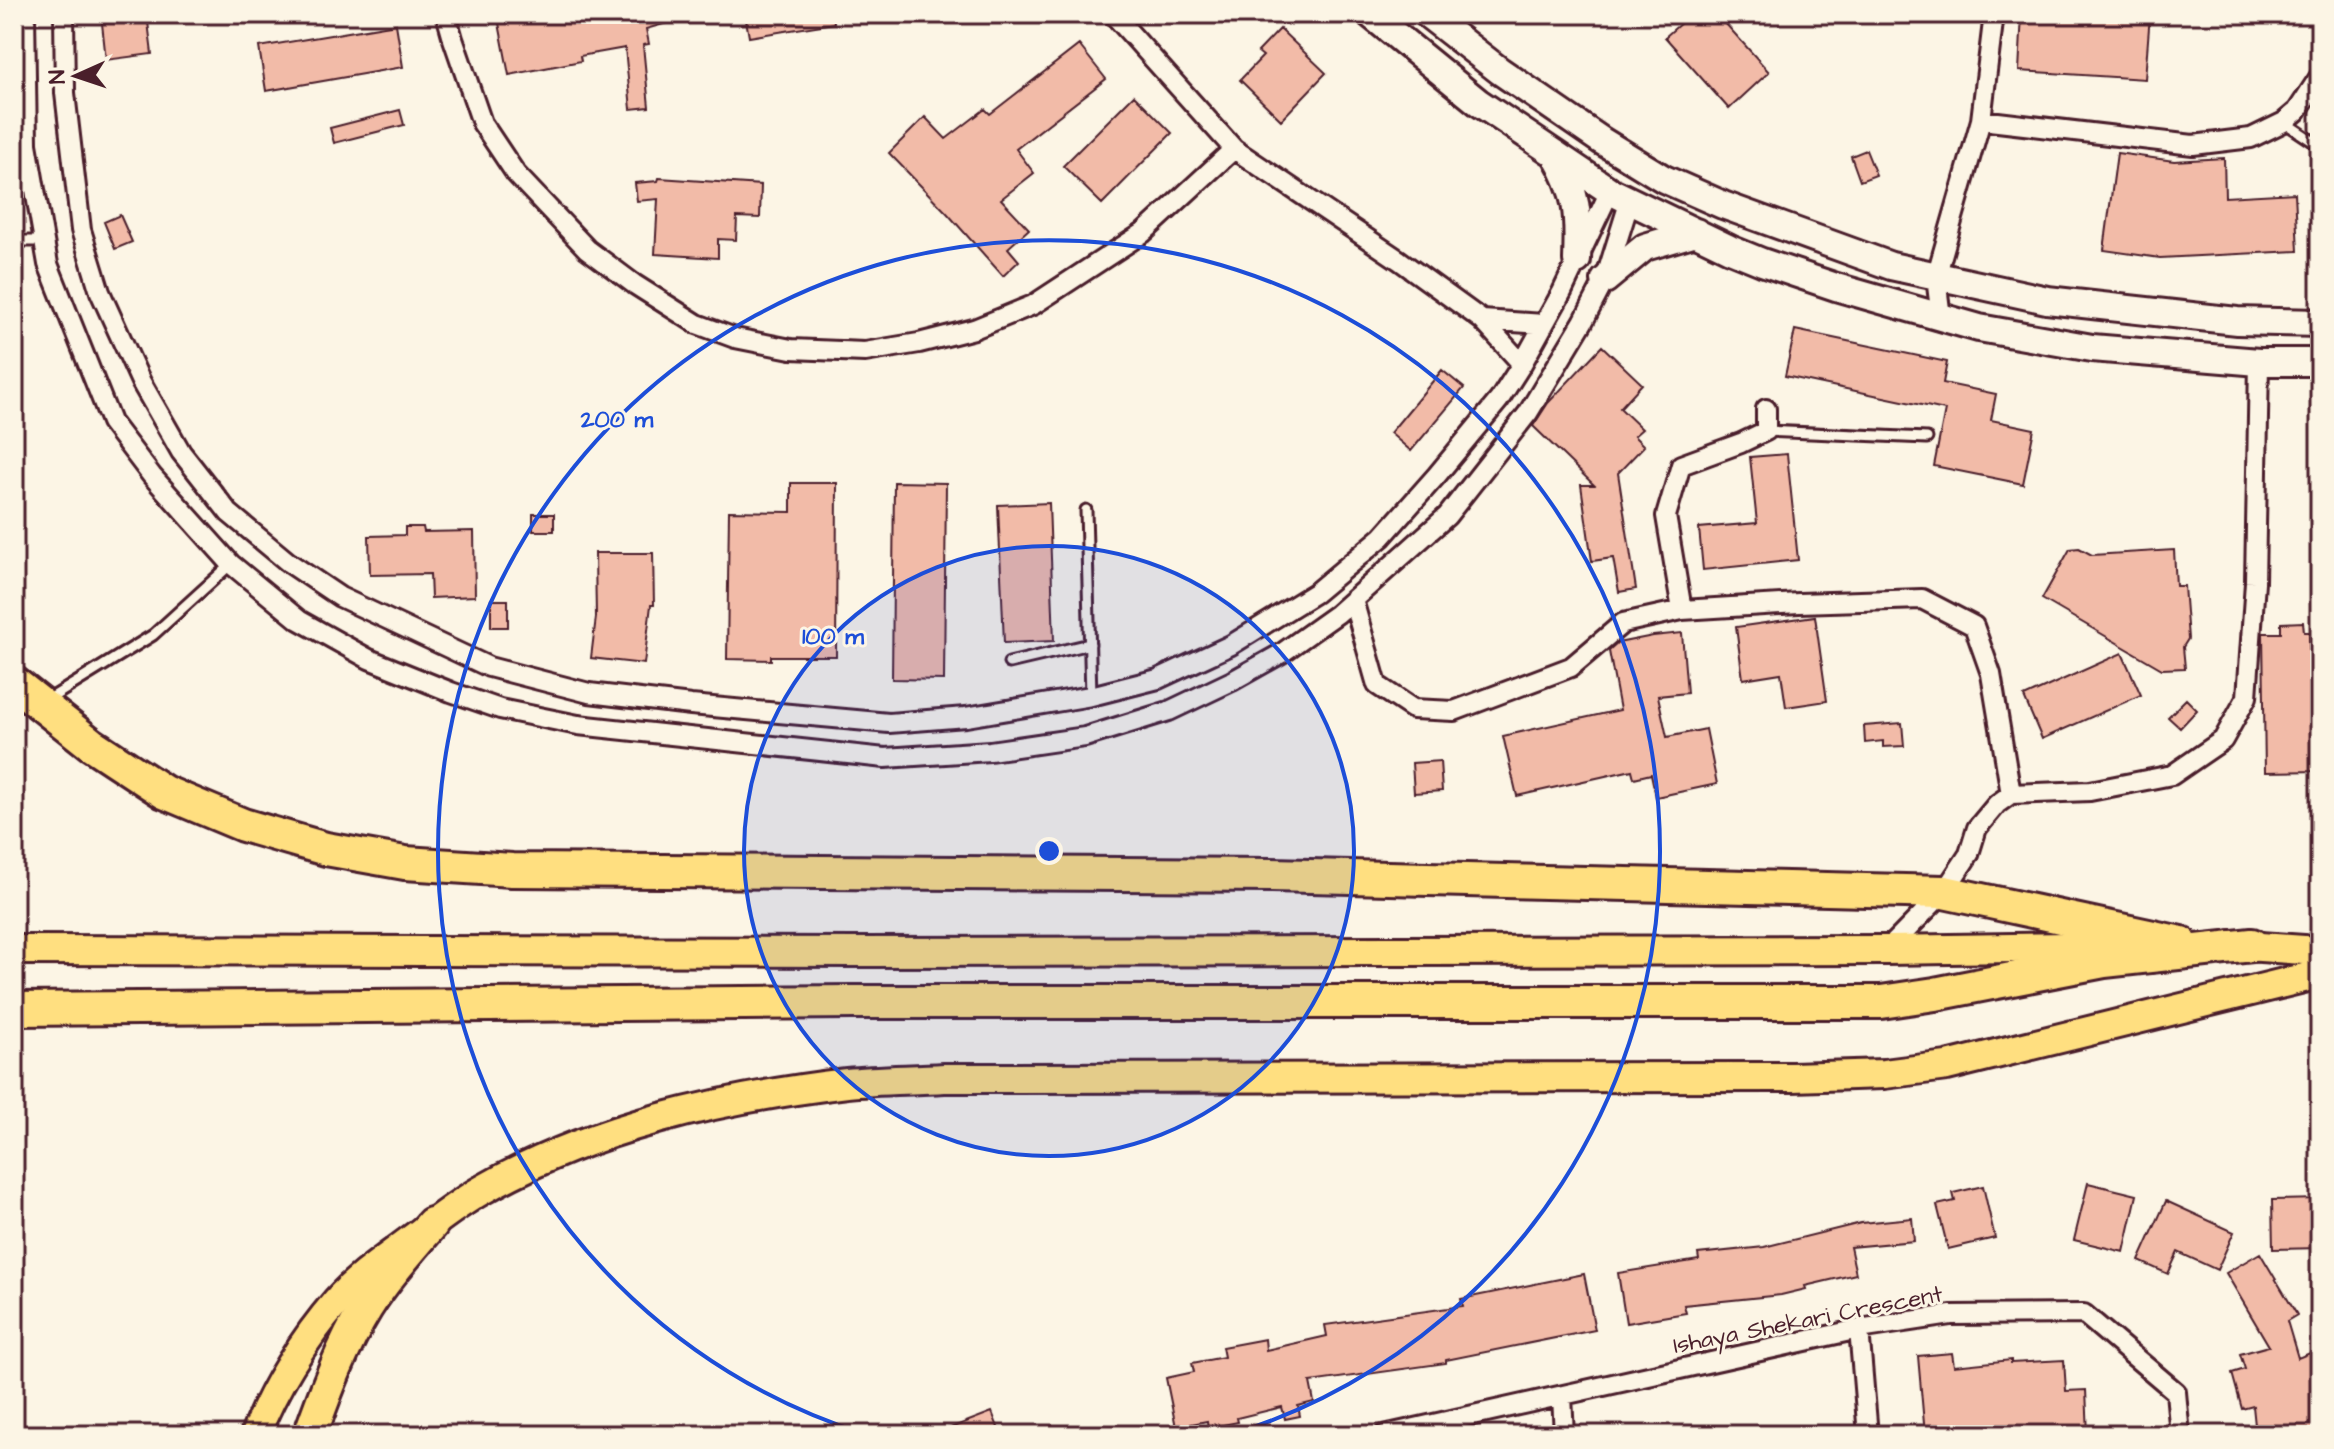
<svg xmlns="http://www.w3.org/2000/svg" width="2334" height="1449" viewBox="0 0 2334 1449" font-family="'Architects Daughter',sans-serif">
<rect width="100%" height="100%" fill="#fcf5e5"/>
<filter id="ink" filterUnits="userSpaceOnUse"><feTurbulence type="fractalNoise" baseFrequency=".0125" numOctaves="2"/><feDisplacementMap in="SourceGraphic" scale="16" xChannelSelector="R" yChannelSelector="G"/><feConvolveMatrix kernelMatrix="1 2 1 2 8 2 1 2 1" color-interpolation-filters="sRGB"/></filter>
<g filter="url(#ink)">
<path fill="#f2bba8" stroke="#4a1f2b" stroke-width="2" d="M101,14H147L152,54L106,60Z
M517,14H680L681,19L646,29L649,44L643,45L649,107L631,109L625,48L580,56L581,61L509,75L498,18Z
M745,14H833L834,23L749,37Z
M1691,14H1717L1769,72L1729,109L1665,37Z
M2022,14H2150L2145,79L2019,71Z
M396,24L403,67L266,91L259,47Z
M1280,29L1326,73L1281,120L1240,80L1263,56L1258,52Z
M1079,45L1106,79L1016,149L1034,173L1001,199L1029,229L1008,248L1019,261L1003,276L947,213L889,153L925,117L946,139L985,109L990,114Z
M1134,95L1172,133L1102,204L1063,166Z
M400,110L404,125L334,143L330,128Z
M1866,150L1876,175L1860,181L1851,156Z
M2117,153L2174,161L2224,158L2225,197L2295,193L2298,251L2160,258L2104,250Z
M659,178L761,185L760,218L737,217L736,240L718,239V258L655,254L658,199L637,201L635,183L658,181Z
M120,215L132,242L115,249L104,222Z
M1795,330L1947,362L1943,383L1996,394L1991,420L2034,429L2023,484L1934,466L1945,410L1785,376Z
M1602,346L1642,384L1620,408L1642,429L1634,436L1644,446L1618,473L1636,589L1619,592L1613,558L1592,561L1581,485H1594L1533,426L1548,403Z
M1442,370L1464,388L1411,451L1390,433Z
M1787,454L1798,560L1703,570L1699,528L1757,523L1750,457Z
M894,482L946,483L944,680L892,679Z
M791,483H837L836,656H771V660L727,659L729,511L791,512Z
M1049,503L1054,641L1004,643L998,505Z
M533,514H554V531H533Z
M405,527H423L424,532L474,531L475,596L431,598L430,574L370,575L369,536L405,535Z
M2079,548L2092,555L2174,550L2176,586H2184L2188,639L2183,647L2185,668L2162,669L2042,599L2070,549Z
M595,553H653L654,605H651L644,664L591,658L596,617Z
M491,600H508V627H491Z
M1815,616L1827,701L1786,707L1781,673L1743,679L1736,627Z
M2303,622L2304,632H2309L2312,732H2320V771L2265,772L2263,633H2281V623Z
M1682,633L1687,693L1658,696L1667,737L1706,729L1717,784L1656,797L1651,774L1634,778L1632,770L1517,796L1503,736L1620,710L1609,651L1618,643L1653,636Z
M2122,653L2141,695L2042,739L2024,697Z
M2186,699L2197,710L2180,728L2168,717Z
M1902,723L1904,746L1883,747V741L1865,743L1864,726Z
M1440,761L1442,791L1414,793L1412,763Z
M2088,1183L2137,1195L2124,1252L2074,1240Z
M1983,1186L1995,1238L1948,1249L1937,1205L1955,1201L1953,1193Z
M2320,1199V1248L2273,1249L2272,1200Z
M2166,1201L2234,1232L2217,1270L2178,1252L2168,1274L2139,1261Z
M1912,1218L1914,1241L1850,1247L1856,1274L1805,1286L1806,1289L1781,1295L1684,1305L1686,1313L1626,1323L1618,1273L1699,1260L1698,1254L1764,1247L1861,1223Z
M2260,1253L2297,1315L2287,1321L2298,1358L2320,1349V1435H2256L2253,1406L2242,1409L2232,1373L2245,1369L2240,1354L2269,1346L2226,1273Z
M1584,1274L1595,1330L1446,1360V1363L1310,1382L1314,1402L1298,1406L1300,1416L1285,1419L1282,1407L1237,1418L1238,1422L1208,1428L1207,1421L1176,1427L1166,1378L1194,1372L1192,1363L1224,1357L1222,1347L1265,1339L1266,1350L1327,1336L1325,1325L1463,1306L1461,1299Z
M1952,1353L1954,1366L2011,1360V1363L2064,1360L2066,1391L2086,1390L2088,1434L2037,1435L2036,1431L2000,1435H1925L1918,1356Z
M992,1412L1001,1435H936L935,1434Z"/>
<g fill="none" stroke-linecap="round" stroke-linejoin="round">
<defs>
<path id="lane" d="M2284,122L2320,146
M14,241H44
M1766,431L1927,438
M1086,510L1091,696
M1009,663L1090,644
M46,701L153,635L231,564"/>
<path id="street" d="M25,14L27,144L48,264L111,422L152,476L231,564L299,620L369,659L451,692L500,709L578,725L885,758L990,751L1085,737L1169,711L1232,681L1282,653L1337,614L1447,516L1528,413L1583,322L1605,280L1630,200
M64,14L65,93L81,230L100,292L141,382L181,452L229,513L288,562L340,597L489,667L589,693L691,705L889,723L966,717L1091,696L1158,679L1231,645L1315,593L1382,537L1437,475L1499,400L1522,364L1562,292L1610,191
M446,14L453,39L482,123L516,174L587,249L634,284L697,324L735,338L791,349L865,352L919,343L974,329L1033,305L1143,233L1234,149
M1113,14L1234,149L1399,260L1482,320L1522,364
M1981,120L2193,145L2251,138L2284,122L2297,111L2320,76
M1941,318L1936,277L1981,120L1994,14
M1482,320L1544,324
M1353,600L1377,685L1413,709L1454,711L1571,667L1623,623L1682,610L1799,603L1922,599L1974,626L1991,674L2011,794L2090,791L2172,775L2223,740L2247,697L2255,582L2259,362
M1682,610L1666,516L1681,465L1741,443L1766,431V409
M1887,950L1944,892L1969,854L1977,828L1997,804L2011,794
M1859,1329L1868,1435
M1562,1396L1564,1435
M1384,1435L1859,1329L1951,1315L2084,1314L2176,1392L2180,1435"/>
<path id="secondary" d="M1370,14L1478,102L1610,191L1730,249L1762,262L1836,287L1979,328L2092,348L2259,362H2320
M1427,14L1500,71L1602,141L1664,179L1723,205L1891,266L2047,300L2237,321L2320,323
M1555,154C1578,194 1579,215 1577,260
M1605,280L1645,247L1696,232"/>
<path id="primary" d="M2231,945L2304,950L2320,957
M14,950L857,952L1887,950L2129,946
M255,1435C273,1388 304,1339 337,1301C358,1277 387,1258 412,1239C435,1222 457,1204 482,1190C592,1127 722,1098 847,1083C879,1080 912,1080 944,1078L1792,1077L1884,1074L1947,1066L2320,974"/>
<path id="highway" d="M14,683L91,744L164,792L243,825L326,849L405,863L512,870L1272,875L1944,892L2181,943
M14,1009L853,1002H1881L1935,994L2104,961L2252,945
M310,1435C325,1393 342,1347 366,1308C385,1278 409,1251 432,1224"/>
</defs>
<use href="#lane" stroke="#4a1f2b" stroke-width="15"/>
<use href="#street" stroke="#4a1f2b" stroke-width="24"/>
<use href="#secondary" stroke="#4a1f2b" stroke-width="32"/>
<use href="#primary" stroke="#4a1f2b" stroke-width="34"/>
<use href="#highway" stroke="#4a1f2b" stroke-width="38"/>
<use href="#lane" stroke="#fcf5e5" stroke-width="9"/>
<use href="#street" stroke="#fcf5e5" stroke-width="18"/>
<use href="#secondary" stroke="#fcf5e5" stroke-width="26"/>
<use href="#primary" stroke="#ffdf80" stroke-width="28"/>
<use href="#highway" stroke="#ffdf80" stroke-width="32"/>
</g>
</g>
<circle cx="1049" cy="851" r="305" fill="#1d4ed8" fill-opacity=".12"/>
<g fill="none" stroke="#1d4ed8" stroke-width="4">
<circle cx="1049" cy="851" r="305"/>
<path d="M865 1434A611 611 0 1 1 1233 1434"/>
</g>
<g text-anchor="middle" dominant-baseline="central" stroke-width="6" stroke-linejoin="round" paint-order="stroke">
<g font-size="24" fill="#4a1f2b" stroke="#fcf5e5">
<text transform="translate(1808 1320) rotate(-11)">Ishaya Shekari Crescent</text>
</g>
</g>
<circle cx="1049" cy="851" r="12" fill="#1d4ed8" stroke="#fcf5e5" stroke-width="4"/>
<g font-size="24" text-anchor="middle" font-weight="bold" fill="#1d4ed8" stroke="#fcf5e5" stroke-width="6" stroke-linejoin="round" paint-order="stroke">
<text x="617" y="427">200 m</text>
<text x="833" y="644">100 m</text>
</g>
<rect width="2334" height="1449" fill="none" stroke="#fcf5e5" stroke-width="48"/>
<rect x="24" y="24" width="2286" height="1401" fill="none" stroke="#4a1f2b" stroke-width="3" filter="url(#ink)"/>
<g transform="translate(76 76) rotate(267)" stroke="#fcf5e5" stroke-width="6" paint-order="stroke">
<path d="M0-6L14 30L0 20L-14 30Z" fill="#4a1f2b"/>
<text y="-12" font-size="22" font-weight="bold" text-anchor="middle" fill="#4a1f2b">N</text>
</g>
</svg>
